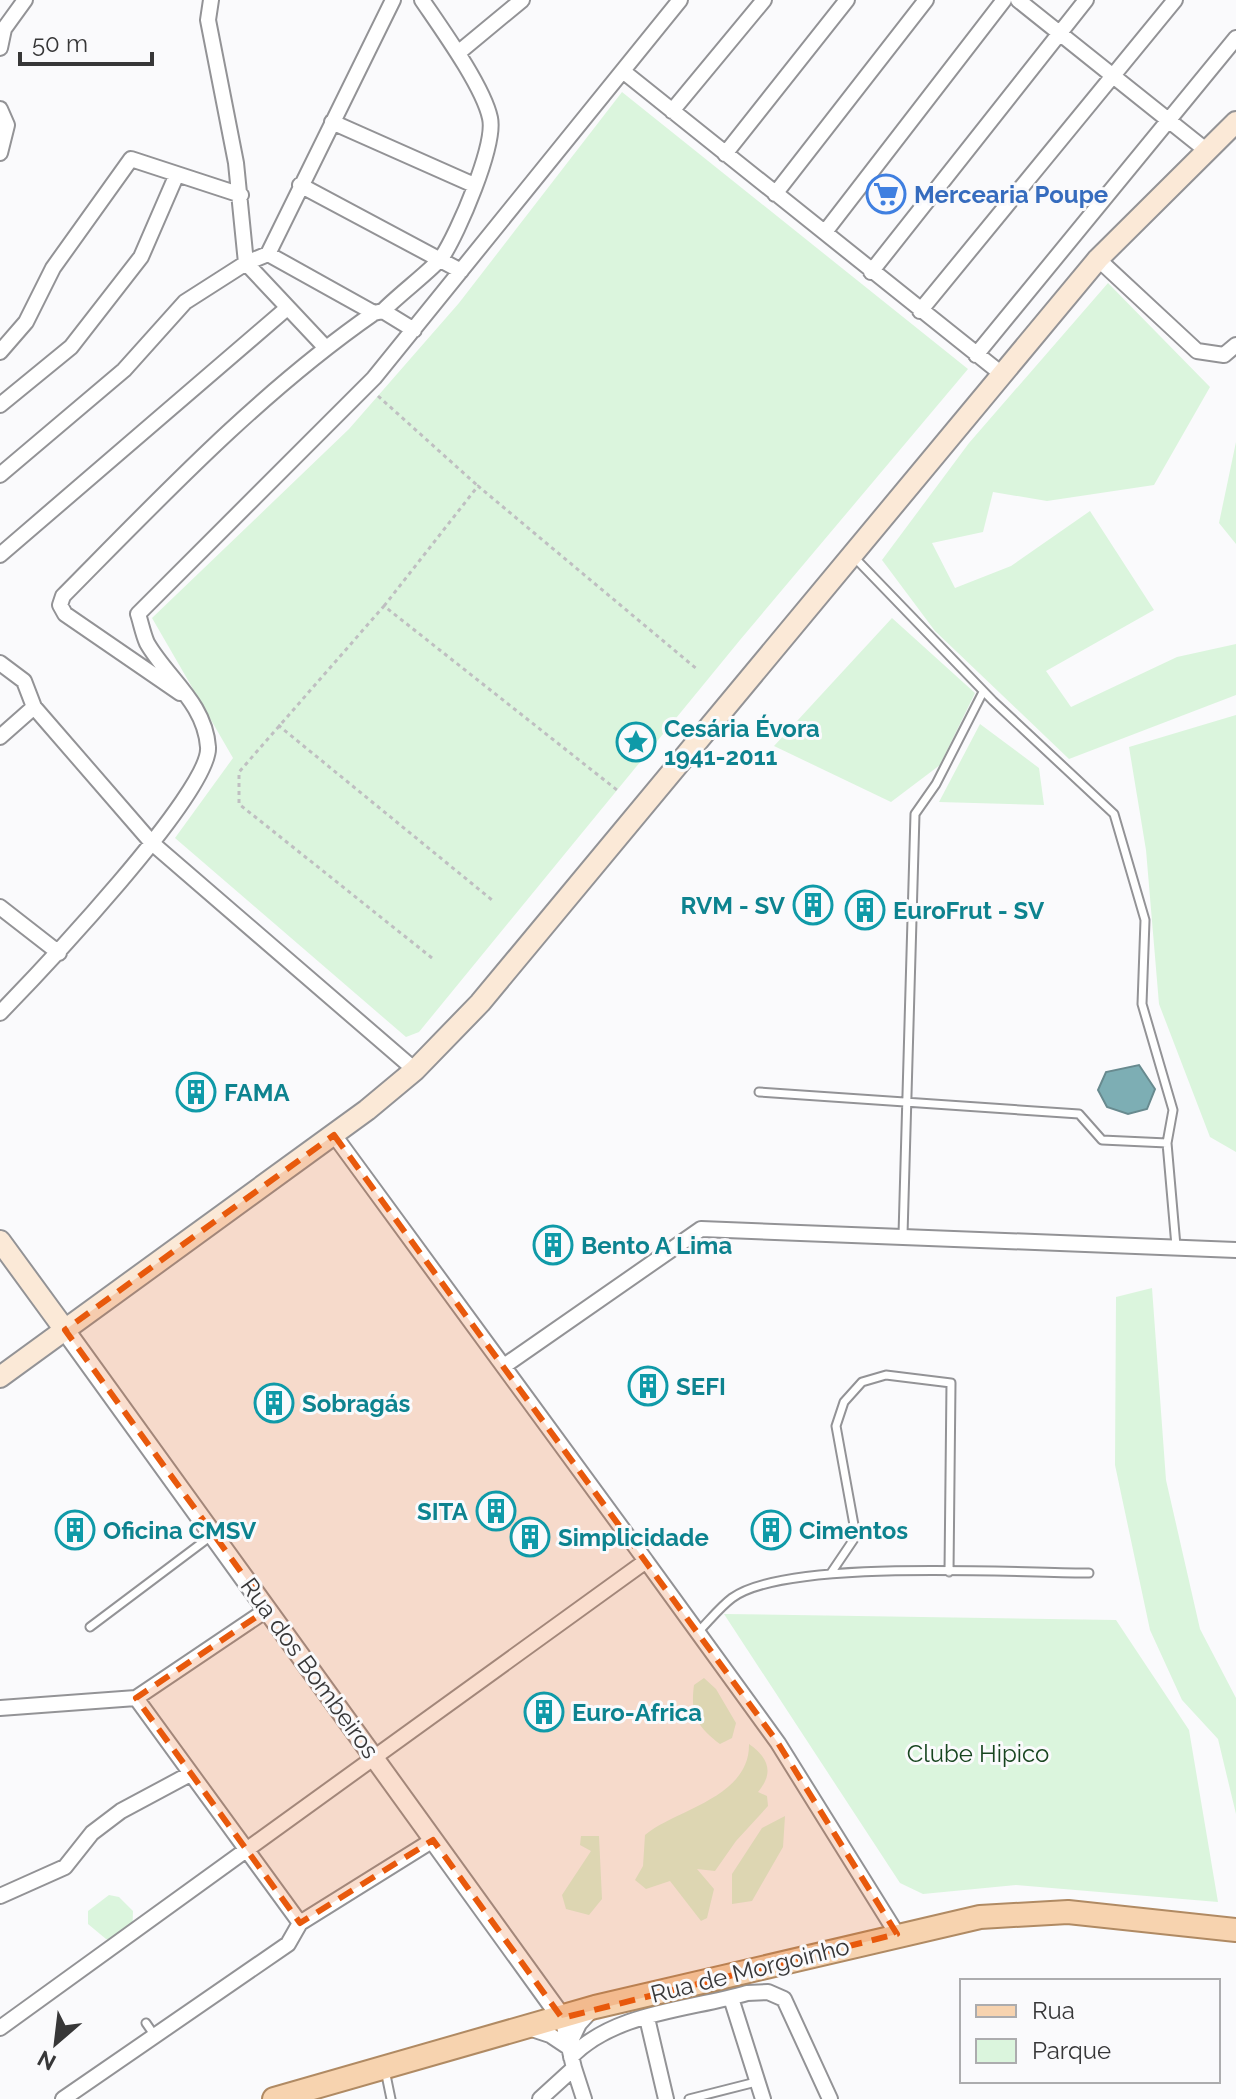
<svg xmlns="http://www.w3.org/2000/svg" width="1236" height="2099" viewBox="0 0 1236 2099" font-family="Raleway,sans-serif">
<rect width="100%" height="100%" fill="#fafafc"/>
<path fill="#dbf5dd" d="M622,92L968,369L740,640L419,1032L406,1037L175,838L233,758L152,618L349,429L459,303Z
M1108,283L1210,387L1154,485L1047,501L993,492L983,532L932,543L955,588L1011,566L1090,511L1154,610L1046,671L1071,707L1177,657L1236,644V695L1069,759L935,631L882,560L969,443Z
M1236,442V544L1219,523Z
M892,618L975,693L940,765L891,802L774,746Z
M1236,715V1152L1210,1137L1159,1004L1146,850L1129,747Z
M980,724L1039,768L1044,805L939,802Z
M1152,1288L1166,1480L1200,1629L1236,1698V1814L1218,1739L1182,1700L1150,1630L1115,1465L1116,1297Z
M724,1614L1116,1620L1189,1730L1218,1902L1016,1885L923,1894L900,1883Z
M704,1678L716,1689L736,1723L732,1738L720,1744C697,1726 690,1715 694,1685Z
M749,1744C769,1758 774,1773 758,1792L767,1796L768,1806L736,1841L715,1871L697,1869L714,1889L707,1918L701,1921L670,1881L646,1889L635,1880L643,1866L645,1835C676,1809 750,1798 749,1744Z
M785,1816L783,1847L752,1901L732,1904V1874L762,1828Z
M581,1836H599L602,1899L589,1915L566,1909L562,1895L591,1851L580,1845Z
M109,1895L119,1897L133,1911L132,1942L106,1939L88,1924V1911Z"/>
<path fill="#7daeb4" stroke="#688a8f" stroke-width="2" d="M1139,1065L1155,1089L1147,1109L1128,1114L1107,1107L1098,1090L1106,1072Z"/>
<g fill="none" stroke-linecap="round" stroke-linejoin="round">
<defs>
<path id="service" d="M854,557L993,701L1114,814L1145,920L1142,1004L1173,1110L1167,1143L1176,1246
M759,1092L1079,1114L1102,1140L1167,1143
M903,1235L915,814L936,784L983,692
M831,1573L856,1536L836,1426L844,1402L862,1382L886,1375L951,1383L949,1572
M90,1627L211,1536
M698,1632C709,1621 720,1607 732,1598C786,1558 1015,1573 1089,1573
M146,2023L155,2036
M385,2070L391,2099
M689,2099L756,2082"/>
<path id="minor" d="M1018,0L1207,151
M0,48L4,29L25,0
M458,53L522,0
M624,72L1003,375
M0,109L7,125L0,153
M672,111L764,0
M332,122L474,185
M725,154L847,0
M300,185L461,271
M775,194L926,0
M825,232L1004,0
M268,254L374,313
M1098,259L1197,351L1224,355L1236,345
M871,272L1086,0
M383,311C396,297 434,268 442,257C458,233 496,145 490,118C483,86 441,28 422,0
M920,311L1175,0
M325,347L246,263L268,254L393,0
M0,352L26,322L53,268L131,159L241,195
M976,355L1236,38
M0,405L71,347L141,257L177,174
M0,475L124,370L185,302L246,263L236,163L208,20L211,0
M0,555L286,309
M0,663L24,681L34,707L152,843L415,1070
M180,693L65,614L60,605L63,596C161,497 260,392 374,313L383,311L414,330
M0,737L34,707
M0,907L59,953
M0,1013C38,974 212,791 208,747C205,703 167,678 147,643C143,634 141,623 138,614L374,378L680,0
M504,1366L701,1229L1236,1250
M646,1561L778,1743L897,1934
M136,1698L300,1923
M0,1708L136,1698L268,1609
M0,1896L65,1867L92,1833L121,1811L190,1774
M731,1998L763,2099
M647,2018L666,2099
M526,2027L550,2035L568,2047L579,2024L591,2011
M0,2028L646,1561L334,1135
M571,2057C614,2012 689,2010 747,1993L768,1992L784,1999L830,2099
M574,2068L584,2099
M63,2099L288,1944L300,1923L433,1840
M540,2099L574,2068L562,2018"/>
<path id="tertiary" d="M65,1330L562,2018"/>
<path id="secondary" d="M0,1241L65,1330
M0,1377L367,1110L415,1070L480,1003L1098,259L1236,122"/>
<path id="primary" d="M274,2099L595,2007L980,1917L1068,1912L1236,1930"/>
</defs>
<use href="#service" stroke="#939396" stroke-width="11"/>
<use href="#minor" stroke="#939396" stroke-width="18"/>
<use href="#tertiary" stroke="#939396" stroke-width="22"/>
<use href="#secondary" stroke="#939396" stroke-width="24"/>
<use href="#primary" stroke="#b08a63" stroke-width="26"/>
<path stroke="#bfbfc1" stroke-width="3" stroke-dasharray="4 4" stroke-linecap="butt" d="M378,396L478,486
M384,606L478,486L698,670
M278,725L492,900
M432,958L239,804V772L384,606L617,790"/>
<use href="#service" stroke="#fff" stroke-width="7"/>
<use href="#minor" stroke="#fff" stroke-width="14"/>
<use href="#tertiary" stroke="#fff" stroke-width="18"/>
<use href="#secondary" stroke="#fbe9d7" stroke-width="20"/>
<use href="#primary" stroke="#f7d3af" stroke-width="22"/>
</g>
<path fill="#e8590c" fill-opacity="0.2" stroke="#e8590c" stroke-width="6" stroke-dasharray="16 10" stroke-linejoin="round" d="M334,1135L778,1743L897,1934L562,2018L433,1840L300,1923L136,1698L268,1609L65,1330Z"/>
<defs>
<symbol id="supermarket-ring" viewBox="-11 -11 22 22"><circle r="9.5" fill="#fafafc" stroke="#3f7fe0" stroke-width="1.5"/><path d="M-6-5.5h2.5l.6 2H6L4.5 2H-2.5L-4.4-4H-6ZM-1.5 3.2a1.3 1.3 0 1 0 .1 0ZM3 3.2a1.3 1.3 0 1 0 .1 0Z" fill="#3f7fe0"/></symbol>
<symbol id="sight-ring" viewBox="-11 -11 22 22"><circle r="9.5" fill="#fafafc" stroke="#0f9aa8" stroke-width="1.5"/><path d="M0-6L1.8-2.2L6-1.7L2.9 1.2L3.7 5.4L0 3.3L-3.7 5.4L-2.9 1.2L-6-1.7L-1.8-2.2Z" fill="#0f9aa8"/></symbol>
<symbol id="building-ring" viewBox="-11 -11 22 22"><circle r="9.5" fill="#fafafc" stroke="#0f9aa8" stroke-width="1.5"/><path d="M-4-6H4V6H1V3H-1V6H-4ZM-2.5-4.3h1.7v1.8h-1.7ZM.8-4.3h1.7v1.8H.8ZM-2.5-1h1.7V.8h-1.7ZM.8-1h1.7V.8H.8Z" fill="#0f9aa8"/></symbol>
</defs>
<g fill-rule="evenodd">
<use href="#supermarket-ring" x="864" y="172" width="44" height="44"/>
<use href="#sight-ring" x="614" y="720" width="44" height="44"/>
<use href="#building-ring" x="791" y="883" width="44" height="44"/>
<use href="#building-ring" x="843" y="888" width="44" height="44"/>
<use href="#building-ring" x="174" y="1070" width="44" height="44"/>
<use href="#building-ring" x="531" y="1223" width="44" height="44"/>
<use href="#building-ring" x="626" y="1364" width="44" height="44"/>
<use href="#building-ring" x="252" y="1381" width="44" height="44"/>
<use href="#building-ring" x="474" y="1489" width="44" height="44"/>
<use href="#building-ring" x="53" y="1508" width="44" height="44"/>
<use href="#building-ring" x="749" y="1508" width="44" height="44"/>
<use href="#building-ring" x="508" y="1515" width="44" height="44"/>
<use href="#building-ring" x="522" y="1690" width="44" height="44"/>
</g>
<g text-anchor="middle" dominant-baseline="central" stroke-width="6" stroke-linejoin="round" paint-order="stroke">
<g font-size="24" font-weight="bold" fill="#366cbe" stroke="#fafafc" text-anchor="start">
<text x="914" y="194">Mercearia Poupe</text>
</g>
<g font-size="24" font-weight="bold" fill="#0d838f" stroke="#fafafc" text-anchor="start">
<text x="664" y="728">Cesária Évora<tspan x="664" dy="28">1941-2011</tspan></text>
<text x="785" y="905" text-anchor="end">RVM - SV</text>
<text x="893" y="910">EuroFrut - SV</text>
<text x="224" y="1092">FAMA</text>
<text x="581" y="1245">Bento A Lima</text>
<text x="676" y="1386">SEFI</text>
<text x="302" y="1403">Sobragás</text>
<text x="468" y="1511" text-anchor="end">SITA</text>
<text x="103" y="1530">Oficina CMSV</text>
<text x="799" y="1530">Cimentos</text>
<text x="558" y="1537">Simplicidade</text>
<text x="572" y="1712">Euro-Africa</text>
</g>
<g font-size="24" fill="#373738" stroke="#fafafc">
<text transform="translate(310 1668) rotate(54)">Rua dos Bombeiros</text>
<text transform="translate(750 1970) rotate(-14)">Rua de Morgoinho</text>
</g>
<g font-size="24" fill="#17451f" stroke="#fafafc">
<text x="978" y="1753">Clube Hipico</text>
</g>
</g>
<rect x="960" y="1979" width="260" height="104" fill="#fafafc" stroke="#acacae" stroke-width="2"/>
<rect x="976" y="2005" width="40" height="12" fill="#f7d3af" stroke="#acacae" stroke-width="2"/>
<text x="1032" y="2019" font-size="24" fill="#373738">Rua</text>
<rect x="976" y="2039" width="40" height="24" fill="#dbf5dd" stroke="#acacae" stroke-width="2"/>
<text x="1032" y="2059" font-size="24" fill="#373738">Parque</text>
<g transform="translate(56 2043) rotate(208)" stroke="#fafafc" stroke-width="6" paint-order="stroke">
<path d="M0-6L14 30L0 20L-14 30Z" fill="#373738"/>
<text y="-12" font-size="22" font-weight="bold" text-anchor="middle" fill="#373738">N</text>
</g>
<path d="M20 52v12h132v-12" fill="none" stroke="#373738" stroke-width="4"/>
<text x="32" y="52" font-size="24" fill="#373738" stroke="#fafafc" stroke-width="6" paint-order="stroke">50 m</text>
</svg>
